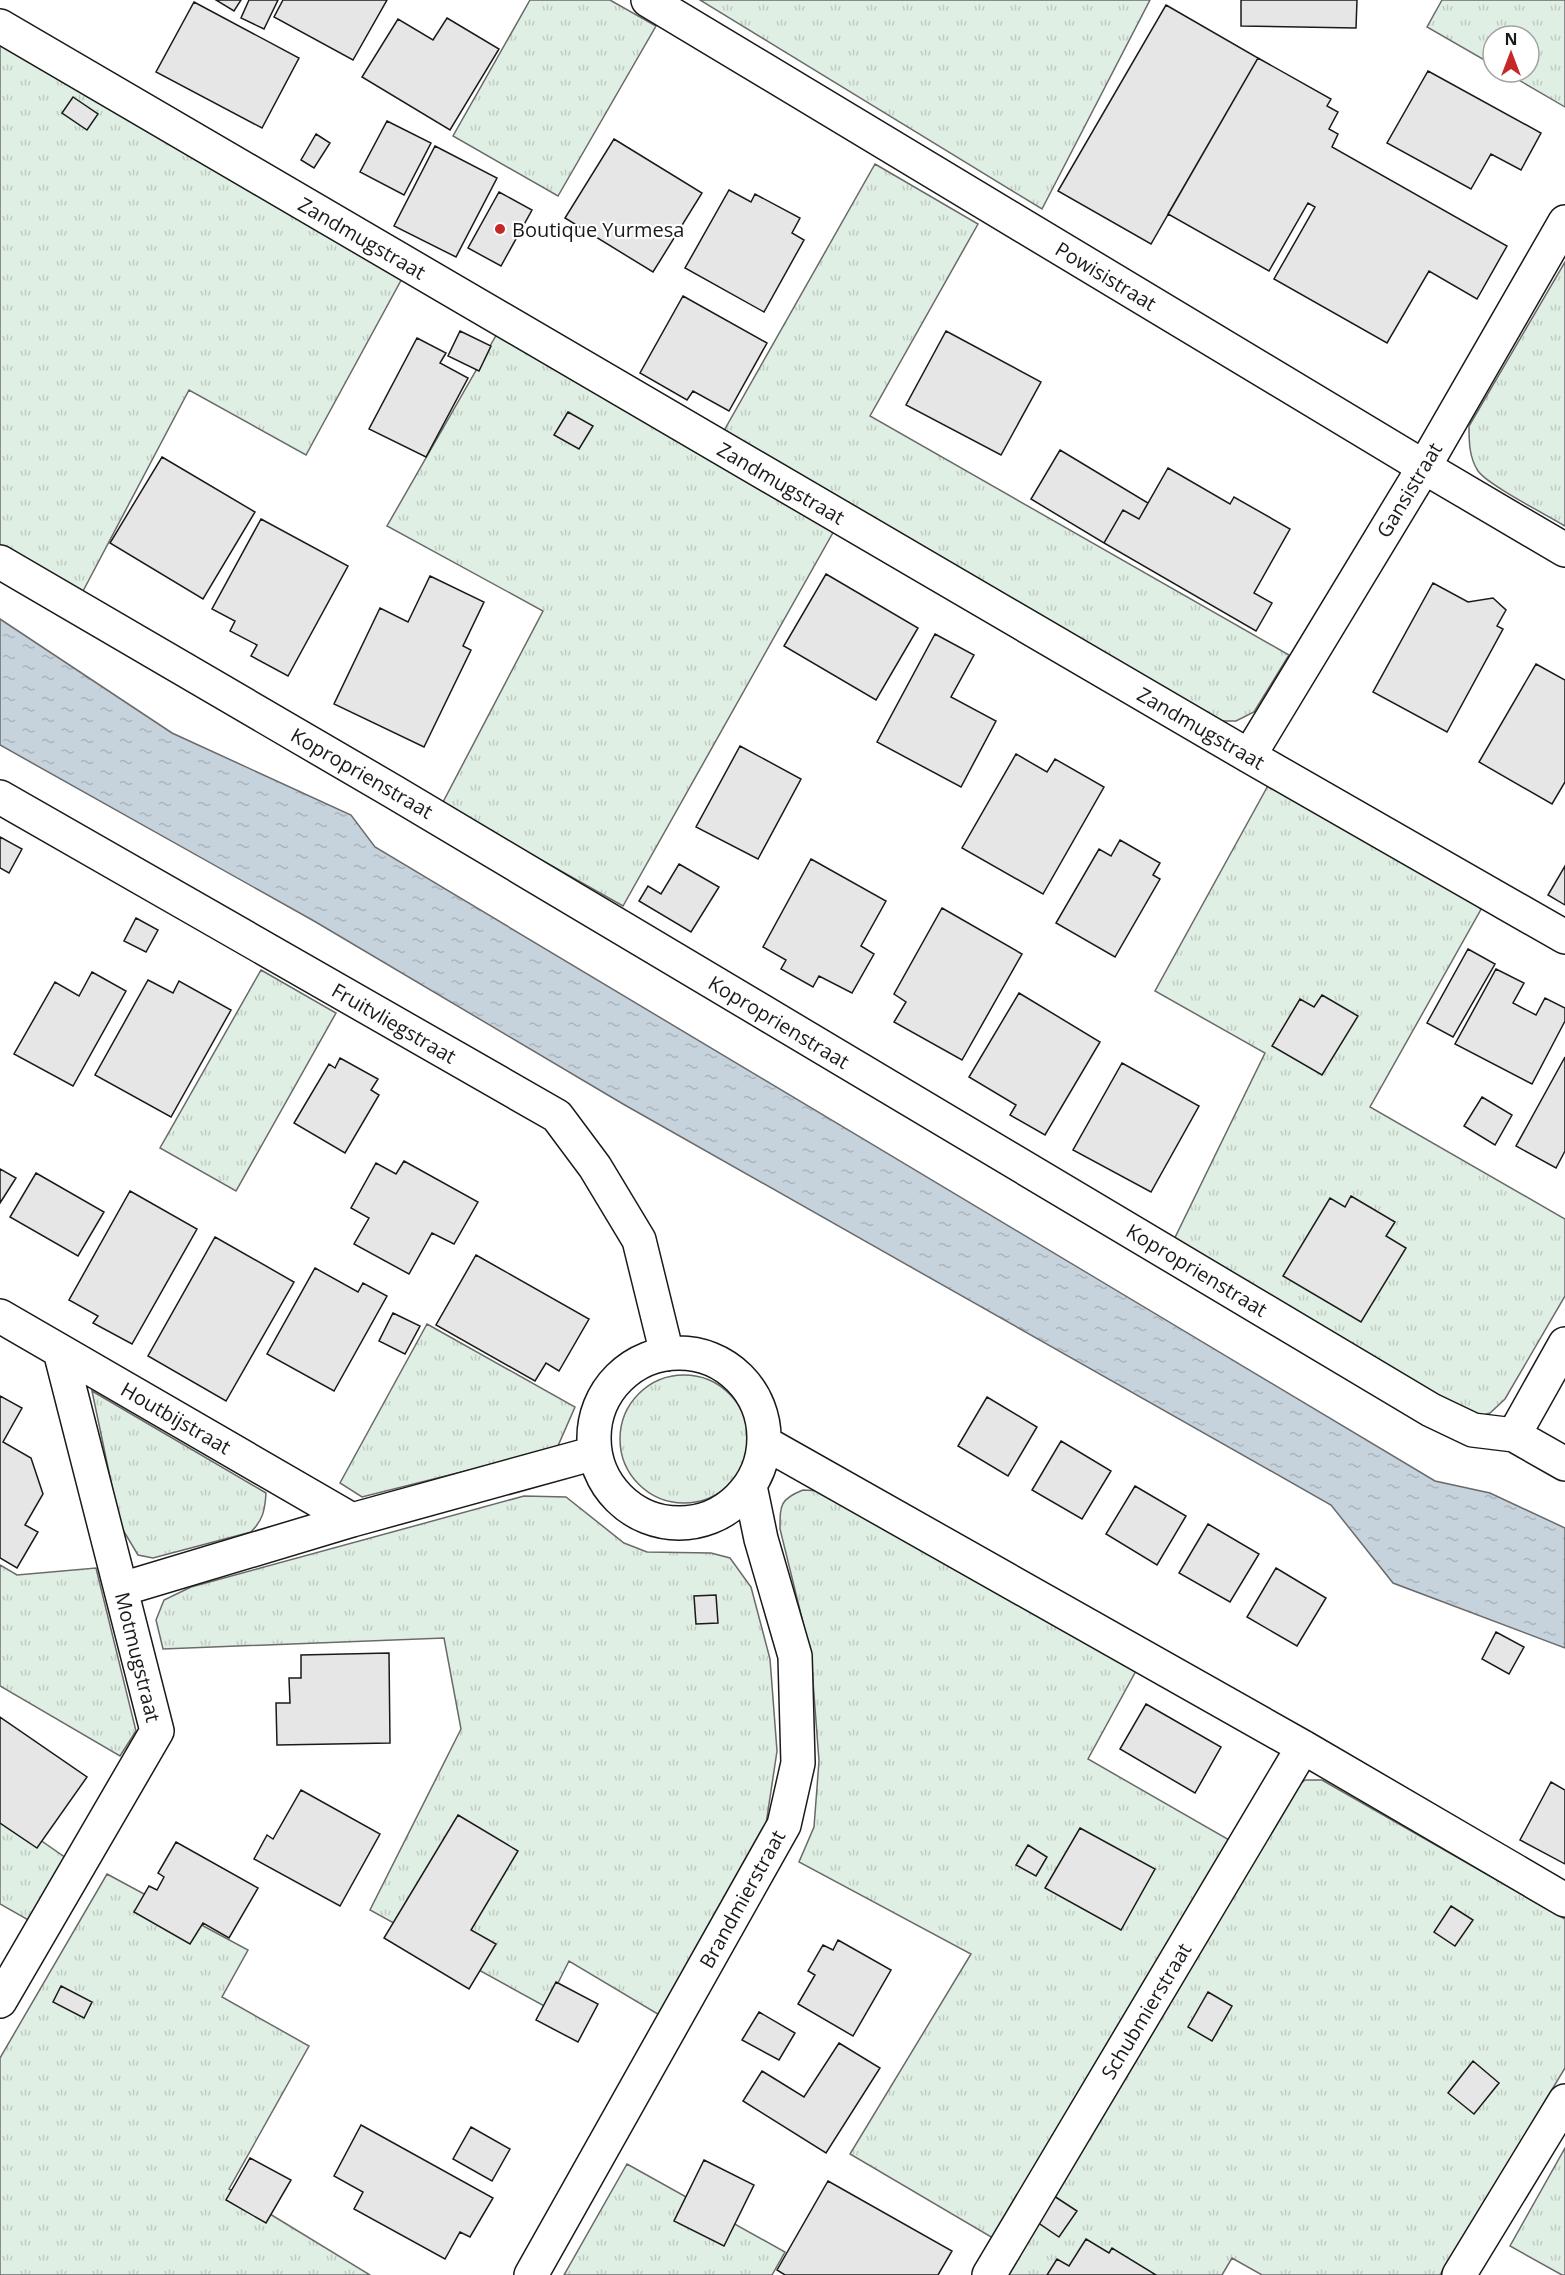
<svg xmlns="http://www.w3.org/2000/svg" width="1565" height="2275" viewBox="0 0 1565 2275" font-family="'Open Sans',sans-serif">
<defs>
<pattern id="grass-tufts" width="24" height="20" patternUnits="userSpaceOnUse" patternTransform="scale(1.5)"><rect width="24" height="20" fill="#e0efe3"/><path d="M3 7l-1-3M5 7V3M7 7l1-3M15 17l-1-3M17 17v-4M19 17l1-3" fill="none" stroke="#c0ccc2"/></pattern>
<pattern id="water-ripples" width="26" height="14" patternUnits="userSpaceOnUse" patternTransform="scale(1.5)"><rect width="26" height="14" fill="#c6d2dc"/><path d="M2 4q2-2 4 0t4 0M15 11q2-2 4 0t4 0" fill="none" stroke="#aab4bc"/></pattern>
</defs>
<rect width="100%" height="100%" fill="#fff"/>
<path fill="url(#grass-tufts)" stroke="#6a6a6a" stroke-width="1.5" d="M530,0H610L656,26L558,196L453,136Z
M700,0H1150L1042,209Z
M1442,0H1565V107L1505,72H1529V36H1493V65L1427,27Z
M0,28L411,262L306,455L189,390L82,593L0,546Z
M875,164L978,224L870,416L1289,655L1254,712L1236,721H1217L721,436Z
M1565,262V526C1547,515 1488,485 1478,471C1469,457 1469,442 1469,426Z
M498,332L835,529L623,906L442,804L543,611L387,526Z
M1270,782L1484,904L1370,1107L1565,1219V1296L1505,1399L1490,1413L1468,1420L1166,1256L1265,1053L1155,991Z
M261,970L336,1013L236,1191L160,1148Z
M427,1324L575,1407L557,1448L362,1497L340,1483Z
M620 1439a64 64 0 1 1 128 0a64 64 0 1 1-128 0Z
M92,1391L266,1493C265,1510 263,1520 251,1532L153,1558L138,1555L120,1525Z
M803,1490L823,1491L1137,1669L1088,1759L1238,1845L1003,2244L850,2154L971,1954L799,1862L814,1827L819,1761L811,1655L780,1529C780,1505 780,1499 803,1490Z
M524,1496L566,1497L624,1543L647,1552L711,1553L730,1558L751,1587L770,1659L777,1751L766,1824L661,2016L569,1961L546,2007L370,1910L461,1729L444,1638L163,1649L156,1620L164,1600L191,1587Z
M0,1565L17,1575L96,1568L136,1731L120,1756L0,1686Z
M1305,1780H1322L1565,1919V2068L1440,2275H1262L1232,2258L1222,2275H1007L1292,1791Z
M0,1812L66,1858L30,1921L0,1904Z
M107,1874L248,1950L222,1997L309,2046L229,2189L370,2275H0V2058Z
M1565,2148V2275H1562L1510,2246Z
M627,2164L785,2252L772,2275H564Z"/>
<path fill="url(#water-ripples)" stroke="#6a6a6a" stroke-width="1.5" d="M0,619L172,733L351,815L375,847C729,1058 1081,1272 1435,1481L1490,1493L1565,1528V1648L1393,1583L1331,1505L623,1104L314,921L0,745Z"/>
<path fill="#e6e6e6" stroke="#1a1a1a" stroke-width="1.5" d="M216,0H241L234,11Z
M249,0H278L264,29L241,18Z
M283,0H387L353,60L274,17Z
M1241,0H1357L1356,28L1241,26Z
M194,2L299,58L262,128L156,72Z
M1166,5L1258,58L1151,244L1058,191Z
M447,18L499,49L450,130L362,77L398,19L433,40Z
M1258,58L1331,99L1327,106L1338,112L1329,129L1338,134L1332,147L1507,246L1477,299L1429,271L1387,343L1274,279L1315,207L1308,203L1269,271L1168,214Z
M1428,71L1541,133L1521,170L1491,154L1471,189L1387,143Z
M73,97L98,114L87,130L62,113Z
M387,121L431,143L404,195L360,172Z
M316,134L330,143L314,168L301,160Z
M614,139L702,193L653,272L565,218Z
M435,146L497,178L456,257L394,226Z
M729,190L751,202L755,194L800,218L792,233L804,240L764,312L685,268Z
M499,192L532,210L501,266L468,248Z
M683,296L767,343L729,411L693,391L687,400L640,373Z
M460,331L491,346L479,371L448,356Z
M946,331L1041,382L1001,455L906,405Z
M417,338L446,353L440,363L468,378L426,457L369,429Z
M568,412L593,426L579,449L554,435Z
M1060,450L1148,503L1139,519L1123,510L1104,543L1031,499Z
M162,457L255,512L203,599L110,543Z
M1168,468L1230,504L1234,497L1290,529L1254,593L1272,603L1256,631L1104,543L1123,510L1139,519Z
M261,519L348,566L288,676L251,656L257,645L230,631L235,621L212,609Z
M826,574L918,628L876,700L784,646Z
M430,576L484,602L463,646L471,650L424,747L334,704L380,608L408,622Z
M1433,583L1468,602L1493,598L1506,610L1497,626L1503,629L1447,732L1373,692Z
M935,634L974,655L951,697L996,721L961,787L877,742Z
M1536,664L1565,680V782L1552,804L1479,762Z
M740,746L801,779L758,859L696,827Z
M1016,754L1047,772L1055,759L1104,787L1043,894L962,848Z
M0,837L22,849L9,873L0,868Z
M1120,840L1160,863L1153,875L1160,879L1115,957L1056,923L1099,849L1111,856Z
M811,859L886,901L861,946L874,954L852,993L819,976L813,987L781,969L786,960L763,947Z
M679,864L719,887L691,932L639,901L648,886L661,894Z
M1565,866V905L1548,895Z
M942,908L1022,954L962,1060L894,1022L906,1002L894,994Z
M136,918L158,930L146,952L124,941Z
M1468,949L1495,964L1453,1037L1427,1023Z
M1496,969L1524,983L1513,1003L1536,1015L1545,998L1565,1008V1021L1532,1084L1455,1044Z
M92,972L126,991L73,1086L14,1054L55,982L79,996Z
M148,980L173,993L179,981L231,1010L171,1117L95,1075Z
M1019,993L1100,1042L1045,1135L1010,1115L1016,1105L969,1077Z
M1322,995L1358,1016L1322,1075L1272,1046L1300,999L1314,1007Z
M1565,1057V1151L1556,1168L1516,1146Z
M340,1058L378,1079L371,1090L379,1095L345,1153L294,1123L329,1064L335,1068Z
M1122,1063L1199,1106L1151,1192L1073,1150Z
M1482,1097L1512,1115L1495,1145L1464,1126Z
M404,1161L478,1202L454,1244L432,1233L409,1274L354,1244L369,1218L351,1208L376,1163L396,1174Z
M0,1169L16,1178L0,1203Z
M36,1173L104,1212L78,1256L10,1217Z
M130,1191L197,1229L132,1344L93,1323L98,1316L69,1300Z
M1351,1196L1395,1222L1386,1236L1406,1248L1361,1322L1283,1276L1330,1198L1345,1207Z
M215,1237L294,1282L226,1401L148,1356Z
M476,1255L589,1319L559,1371L546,1363L535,1381L436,1325Z
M315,1268L358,1292L363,1283L387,1296L334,1391L267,1354Z
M393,1313L420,1326L405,1354L379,1341Z
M0,1396L22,1408L3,1442L31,1458L43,1494L25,1525L38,1532L17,1568L0,1558Z
M987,1397L1037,1427L1008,1476L958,1446Z
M1061,1441L1111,1471L1082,1519L1032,1490Z
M1135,1486L1186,1516L1157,1565L1106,1534Z
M1208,1524L1259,1554L1230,1602L1179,1573Z
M1276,1568L1326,1598L1297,1646L1247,1617Z
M716,1595L718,1623L696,1624L694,1596Z
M1496,1632L1524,1647L1509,1674L1482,1659Z
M389,1653L390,1743L277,1745L276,1703H290L289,1678H301V1655Z
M1146,1704L1221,1747L1195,1793L1120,1749Z
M0,1717L87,1777L37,1848L0,1823Z
M1551,1782L1565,1790V1864L1520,1840Z
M301,1790L380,1834L340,1906L254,1859L267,1835L273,1839Z
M458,1815L518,1851L471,1930L496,1944L469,1989L384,1938Z
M1080,1828L1155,1869L1121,1930L1045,1888Z
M176,1842L258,1888L229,1938L203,1923L190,1944L134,1912L149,1886L157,1890L164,1877L158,1873Z
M1028,1845L1047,1857L1036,1876L1016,1865Z
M1451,1906L1473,1920L1455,1946L1434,1932Z
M838,1940L891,1970L853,2036L798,2004L815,1975L808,1971L823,1945L833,1950Z
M556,1982L598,2004L578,2042L536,2020Z
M61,1986L92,2002L84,2018L53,2002Z
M1208,1992L1232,2006L1212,2041L1188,2027Z
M759,2012L795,2033L779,2060L742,2040Z
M839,2043L880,2068L826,2153L743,2101L762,2071L804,2097Z
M1473,2061L1499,2083L1474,2114L1448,2093Z
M361,2125L493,2198L470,2237L460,2232L445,2259L354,2209L363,2192L334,2176Z
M471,2127L510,2149L492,2181L453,2159Z
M250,2158L291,2180L266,2223L226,2200Z
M704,2160L754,2185L724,2246L674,2221Z
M828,2181L952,2251L938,2275H785L777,2270Z
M1054,2196L1077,2211L1059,2237L1037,2222Z
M1086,2239L1109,2253L1112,2248L1156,2275H1047L1057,2259L1069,2266Z"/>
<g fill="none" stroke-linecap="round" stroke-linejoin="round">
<defs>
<path id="street" d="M0,26L1249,756L1565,937
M0,562L394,792L1431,1410L1473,1430L1514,1435L1565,1464
M1249,756L1424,467L1565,222
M0,797L557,1116L595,1167L639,1240L667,1354
M0,1316L352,1520
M594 1438a85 85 0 1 1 170 0a85 85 0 1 1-170 0Z
M1514,1435L1565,1344
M765,1443L1303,1747L1565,1900
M122,1589L352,1520L595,1453
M0,2001L157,1731L60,1351
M531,2275L784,1825L798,1763L795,1656L761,1539L750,1486
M989,2275L1303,1747
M1459,2275L1565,2101"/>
<path id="secondary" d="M648,0L1424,467L1565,550"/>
</defs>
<use href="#street" stroke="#1a1a1a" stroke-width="36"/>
<use href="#secondary" stroke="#1a1a1a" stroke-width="36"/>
<use href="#street" stroke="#fff" stroke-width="33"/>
<use href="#secondary" stroke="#fff" stroke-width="33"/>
</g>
<circle fill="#c62828" stroke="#fff" stroke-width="2" cx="500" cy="229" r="6"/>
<g text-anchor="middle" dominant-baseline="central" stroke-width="4.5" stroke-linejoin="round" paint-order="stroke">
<g font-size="20" fill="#1a1a1a" stroke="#fff" text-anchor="start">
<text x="512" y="229">Boutique Yurmesa</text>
</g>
<g font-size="20" fill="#1a1a1a" stroke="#fff">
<text transform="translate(362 238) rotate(30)">Zandmugstraat</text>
<text transform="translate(1106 276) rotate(31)">Powisistraat</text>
<text transform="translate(781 483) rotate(30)">Zandmugstraat</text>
<text transform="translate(1409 490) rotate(-59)">Gansistraat</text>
<text transform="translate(1201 728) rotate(30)">Zandmugstraat</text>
<text transform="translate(362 773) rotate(30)">Koproprienstraat</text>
<text transform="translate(779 1022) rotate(31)">Koproprienstraat</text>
<text transform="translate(394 1023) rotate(30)">Fruitvliegstraat</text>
<text transform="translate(1197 1270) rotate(31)">Koproprienstraat</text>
<text transform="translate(176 1418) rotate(30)">Houtbijstraat</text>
<text transform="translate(138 1657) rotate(76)">Motmugstraat</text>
<text transform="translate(742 1899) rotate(-61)">Brandmierstraat</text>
<text transform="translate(1146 2011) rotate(-59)">Schubmierstraat</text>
</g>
</g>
<g transform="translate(1511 54)"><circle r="28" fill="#ffffff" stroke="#a3a3a3" stroke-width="1.5"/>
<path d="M0-4.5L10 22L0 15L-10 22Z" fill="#c62828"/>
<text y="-9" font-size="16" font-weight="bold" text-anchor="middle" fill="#1a1a1a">N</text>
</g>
</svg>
